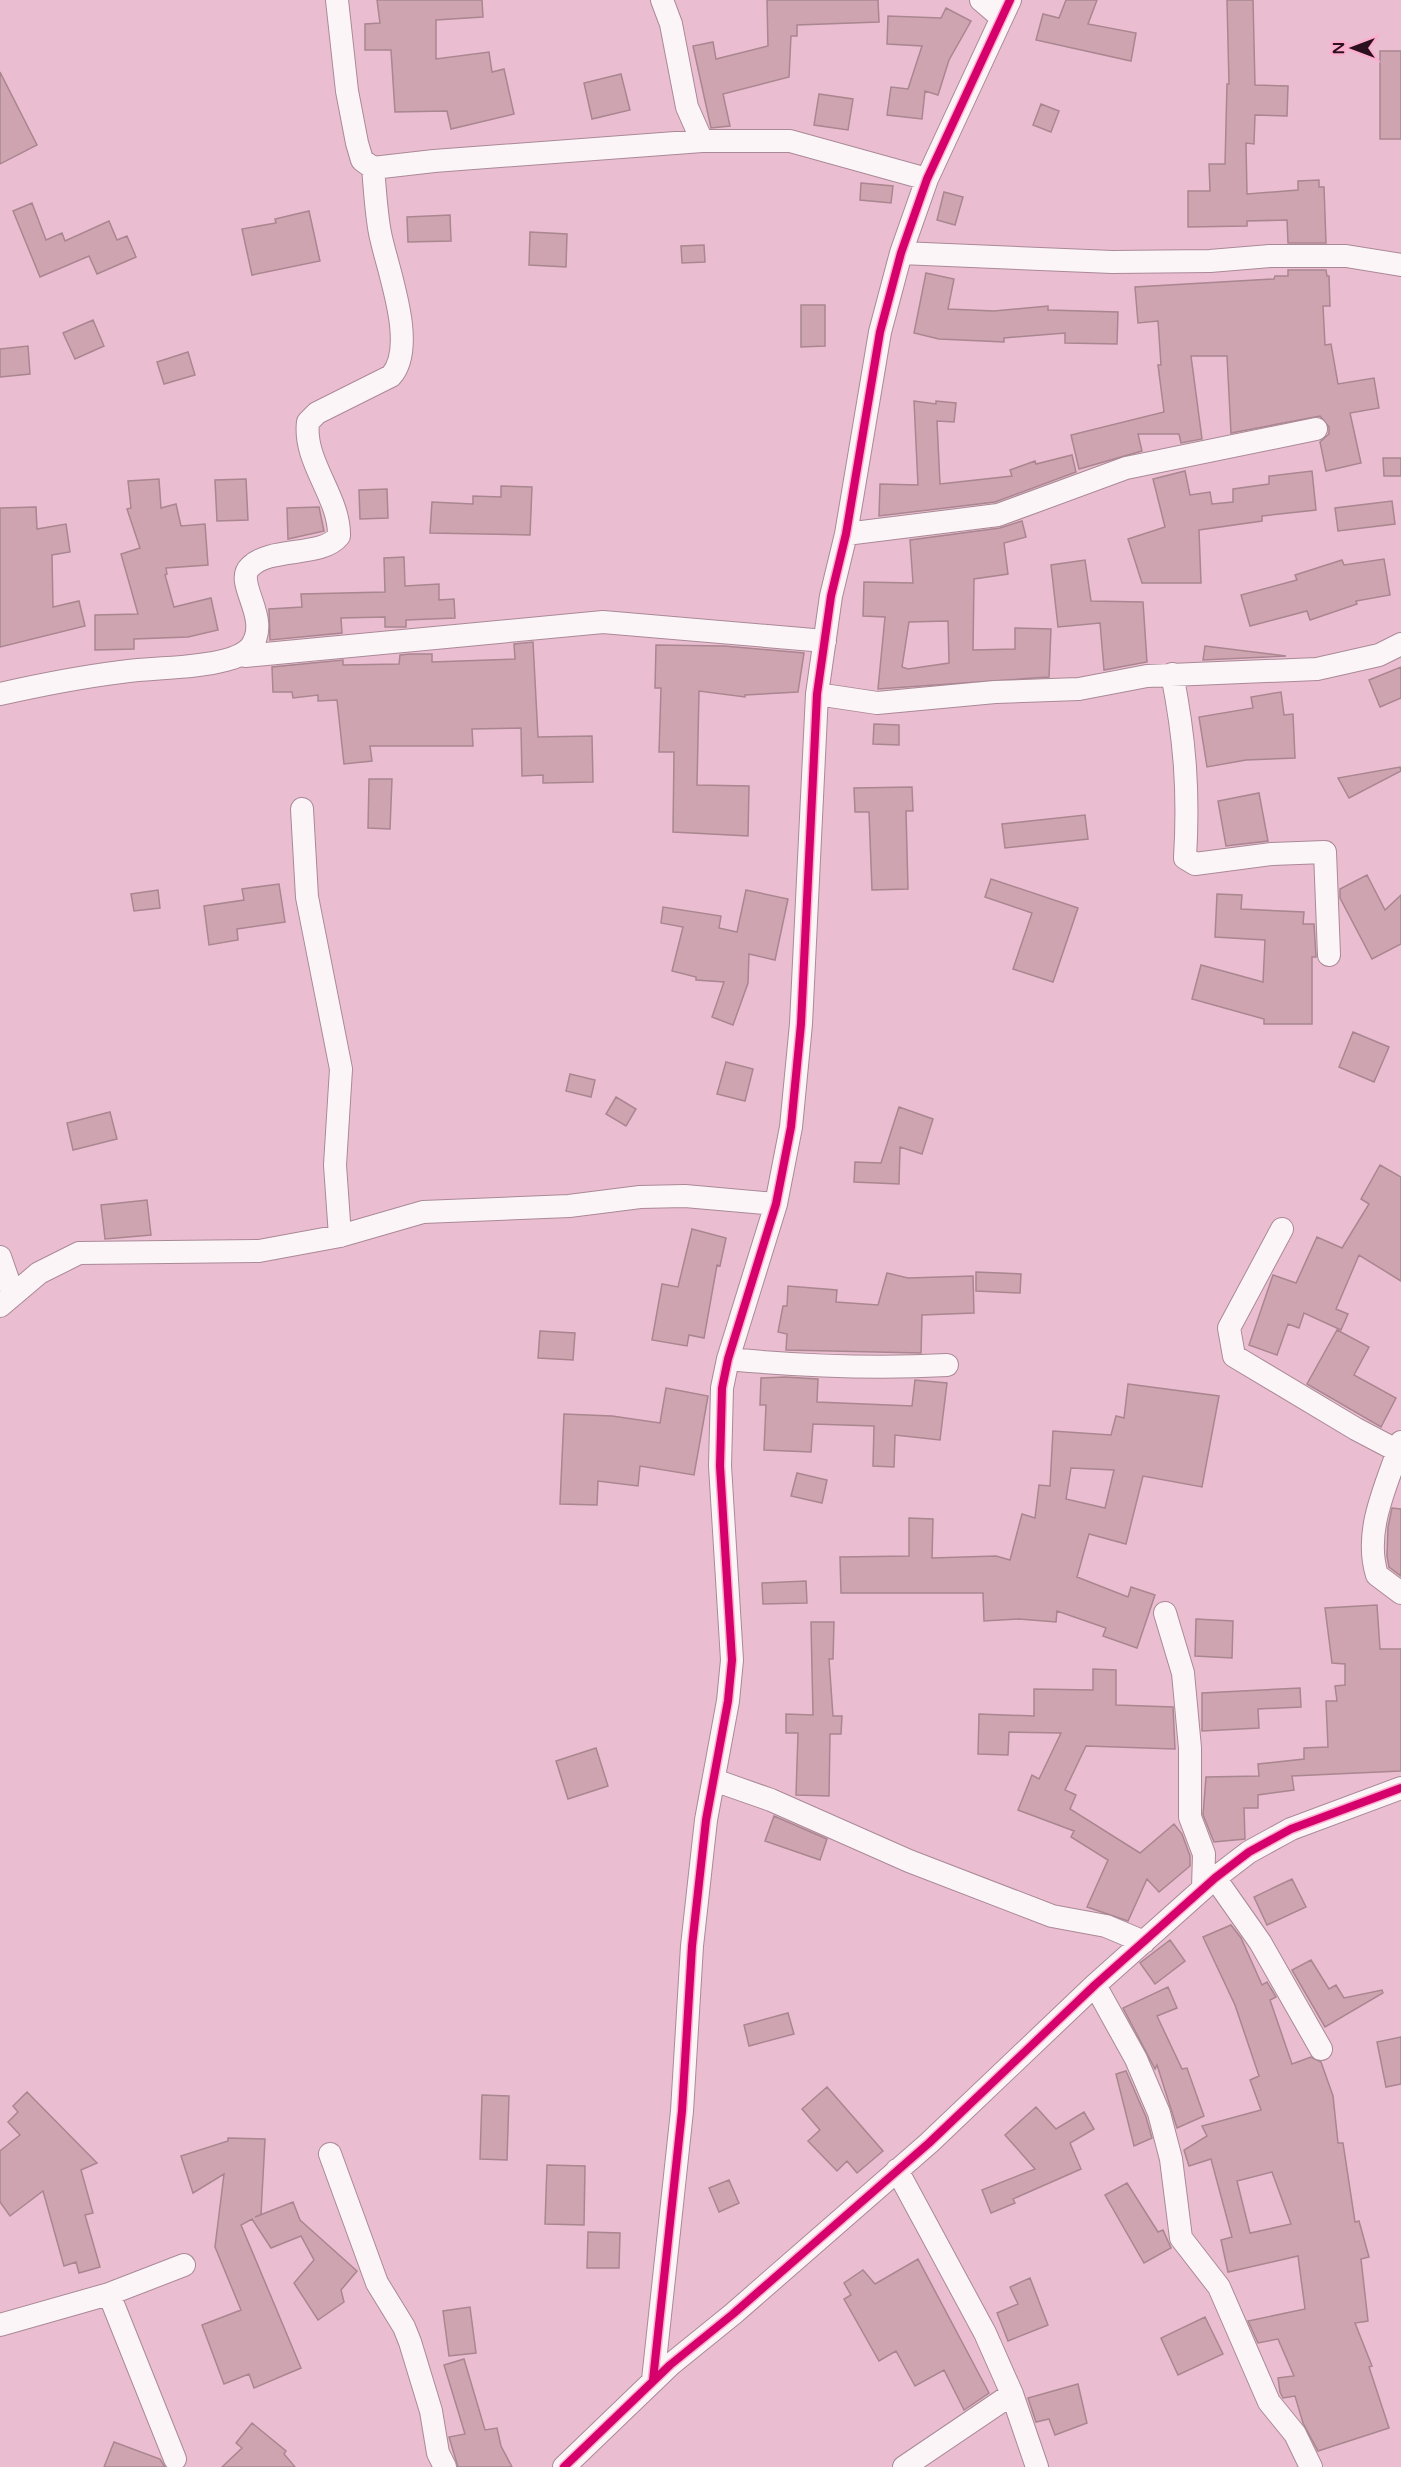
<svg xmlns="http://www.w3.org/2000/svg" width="1401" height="2467" viewBox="0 0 1401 2467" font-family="'Varela Round',sans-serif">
<rect width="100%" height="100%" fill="#eabed0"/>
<path fill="#cea4b0" stroke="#a98690" stroke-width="1.5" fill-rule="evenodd" d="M377,0H482L483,17L436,20V59L489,52L492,72L504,69L514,114L451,129L447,111L395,112L391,50H365V24L380,23Z
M767,0H878L879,22L797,25V36H791L789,77L723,94L730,126L711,128L693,46L713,42L716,59L768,46Z
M1066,0H1097L1088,24L1136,33L1131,61L1036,40L1043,14L1059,18Z
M1227,0H1253L1255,85L1288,86L1287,116L1255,115L1254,144L1246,143L1247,194L1298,190V181L1319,180V187H1324L1326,243H1288L1287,220L1247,221V226L1188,227V191H1210L1209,164H1225L1227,84H1229Z
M946,8L971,21L949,60L938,95L925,91L922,119L887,115L891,87L908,89L922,46L887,44L888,16L941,18Z
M1380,51H1401V139H1380Z
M0,72L37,145L0,164Z
M621,74L630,110L592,119L584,83Z
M819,94L853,99L848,130L814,125Z
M1041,104L1059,111L1051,132L1033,125Z
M861,183L893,186L891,203L860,200Z
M944,192L963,197L955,225L937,220Z
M32,203L46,240L62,233L65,241L109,221L117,240L127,236L136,257L97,274L89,256L40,277L13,211Z
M309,211L320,261L252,275L242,229L276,223L275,219Z
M450,215L451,241L408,242L407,217Z
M530,232L567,234L566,267L529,265Z
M704,245L705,262L682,263L681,246Z
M1288,270H1326L1327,276H1329L1330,306H1323L1325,345L1331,344L1338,384L1374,378L1379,408L1350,413L1361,463L1326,471L1320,442L1329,434V427L1320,416L1231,433L1227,356H1191L1202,439L1181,443L1179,434H1138L1142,451L1079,469L1071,435L1164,412L1158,365H1161L1158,321L1138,323L1135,287L1274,279L1275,276H1288Z
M926,273L954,279L948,309L994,311L1048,306V310L1118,312L1117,344L1065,343V333L1004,338V342L939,339L914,333Z
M801,305H825V346L801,347Z
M93,320L104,346L75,359L63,333Z
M28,346L30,374L0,377V349Z
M188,352L195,375L164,384L157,362Z
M914,401L936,404V401L956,403L954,422L937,421L940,484L1012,476L1010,470L1035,461L1036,464L1072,455L1076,472L995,502L879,516L880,484L918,485Z
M1383,458H1401V476H1384Z
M1185,471L1190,495L1210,492L1212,504L1233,502V489L1269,484V476L1312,471L1316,510L1262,516V521L1199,530L1201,583H1142L1128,539L1165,527L1153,479Z
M159,479L161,508L176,504L181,526L205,524L208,565L166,568L167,574L165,575L174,607L211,598L218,630L188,637L134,639V649L95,650V615L138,614L121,554L140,548L127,509L131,508L128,481Z
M246,479L248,520L217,521L215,480Z
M501,486L532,487L530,535L430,533L432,502L473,504V496L501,497Z
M387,489L388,518L360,519L359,490Z
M1392,501L1395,524L1338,531L1335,508Z
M36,507L37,529L66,524L70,552L52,555L53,607L79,601L85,626L0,647V508Z
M319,507L324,531L288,539L287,508Z
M1022,521L1026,537L1004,543L1008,574L974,579L973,650L1015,649V628L1051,629L1049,677L878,689L885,617L863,616L864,582L913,583L910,540L1000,528ZM948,621L949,663L908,669L902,667L909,622Z
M404,557L405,586L439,584V600L454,599L455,618L406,620V627H385V617L341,618L342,633L270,640L269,609L302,607L301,594L385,592L384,558Z
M1384,559L1390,595L1356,601L1357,604L1310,620L1307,611L1250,626L1241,595L1297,580L1295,575L1342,560L1344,565Z
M1085,560L1091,601L1143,602L1147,662L1104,670L1100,623L1058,627L1051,565Z
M533,642L538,737L592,736L593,782L543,783V775L522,776L521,728L472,729L473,746H370L372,761L344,764L337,700L318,701V695L293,698L292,692H273L272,667L343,660V665L399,664L400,655L410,654H432V662L515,659L514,644Z
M656,645L724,646L804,653L798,692L745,695V697L699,691L697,785L749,786L748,836L673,832L674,752H659L661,688H655Z
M1205,646L1286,656L1203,660Z
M1401,667V698L1380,707L1369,680Z
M1281,692L1284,715L1293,714L1295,758L1246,760L1207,767L1199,717L1253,708L1251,697Z
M874,724L899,725V745L873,744Z
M1400,767L1401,771L1349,798L1338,778Z
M369,779H392L390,829L368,828Z
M912,787L913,811H906L908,889L872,890L869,812H855L854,788Z
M1259,793L1268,841L1226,846L1218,801Z
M1085,815L1088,839L1005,848L1002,824Z
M1367,875L1385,910L1401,895V944L1372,959L1340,898V889Z
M991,879L1078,908L1053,982L1013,969L1032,913L985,897Z
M279,884L285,922L237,929L238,940L209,945L204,906L244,900L242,889Z
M158,890L160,908L134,911L131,894Z
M746,890L788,899L775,960L749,954L748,983L733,1025L712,1017L724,982L696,980V977L672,971L683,927L661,923L663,907L721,916L719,928L737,932Z
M1217,894L1242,895L1241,909L1304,912L1303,924H1314L1316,957H1312V1024H1264V1019L1192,999L1201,965L1263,982L1265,940L1215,937Z
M1353,1032L1389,1047L1374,1082L1339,1067Z
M726,1062L753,1069L745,1101L717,1094Z
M570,1074L595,1080L591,1097L566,1091Z
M616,1097L636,1109L626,1126L606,1114Z
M899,1107L933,1119L922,1154L900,1147L899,1184L854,1182L855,1162L881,1163Z
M110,1112L117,1139L73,1150L67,1123Z
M1380,1165L1401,1177V1281L1359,1255L1336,1309L1348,1314L1341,1330L1304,1313L1299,1328L1288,1324L1277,1355L1249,1345L1273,1275L1296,1283L1317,1237L1342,1248L1369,1204L1361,1199Z
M147,1200L151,1235L105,1239L101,1205Z
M692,1229L726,1238L720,1266L717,1265L704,1338L689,1335L687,1346L652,1340L662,1284L678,1287Z
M976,1272L1021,1274L1020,1293L976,1291Z
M887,1273L908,1278L973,1276L974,1313L922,1315L921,1353L786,1350L787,1334L778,1332L783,1306H787L788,1286L837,1290L836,1302L878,1305Z
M1337,1330L1369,1347L1354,1375L1396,1398L1381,1427L1307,1384Z
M540,1331L575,1333L573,1360L538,1358Z
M785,1377L818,1379L817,1402L912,1406L915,1380L947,1383L940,1440L895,1435L894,1467L873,1466L874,1426L813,1424L811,1452L764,1450L766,1405H760L761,1378Z
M1128,1384L1219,1396L1202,1487L1143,1476L1126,1544L1089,1534L1077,1577L1128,1597L1131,1587L1155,1595L1137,1648L1103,1636L1106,1628L1057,1611L1056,1622L1019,1619L984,1621L983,1593H841L840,1557L909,1556V1518L933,1519L932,1558L996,1556L1010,1560L1022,1514L1035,1518L1039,1485L1050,1486L1053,1431L1111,1435L1116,1416L1124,1418ZM1071,1468L1114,1470L1105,1508L1066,1499Z
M666,1388L708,1396L694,1475L640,1466L638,1486L598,1481L597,1505L560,1504L564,1414L612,1416L660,1423Z
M797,1473L827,1480L822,1503L791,1496Z
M1392,1508L1401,1509V1576L1389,1567L1387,1556L1388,1527Z
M806,1581L807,1603L763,1604L762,1583Z
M1377,1605L1380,1649H1401V1771L1292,1776L1294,1790L1258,1795V1808H1244L1245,1839L1214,1842L1203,1815L1206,1777L1259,1776L1258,1764L1304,1759V1748L1328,1747L1326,1701H1337L1335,1686L1345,1685V1664L1332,1663L1325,1608Z
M1196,1619L1233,1621L1232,1658L1195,1656Z
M811,1622H834L833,1659H829L833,1716H842L841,1734H830L829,1796L796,1795L798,1733H786V1714L813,1715Z
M1093,1669L1116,1670V1705L1173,1707L1175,1749L1086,1746L1065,1790L1076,1795L1070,1809L1140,1853L1174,1824L1182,1834L1190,1856V1866L1159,1892L1147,1879L1128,1921L1087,1907L1108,1860L1071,1837L1074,1831L1018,1810L1032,1775L1039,1779L1061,1733L1009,1732L1008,1755L978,1754L979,1714L1034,1716V1689L1093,1690Z
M1300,1688L1301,1707L1258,1709L1259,1728L1202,1731V1693Z
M596,1748L608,1786L568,1799L556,1761Z
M774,1816L827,1839L820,1860L765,1841Z
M1292,1879L1306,1907L1267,1925L1254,1897Z
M1231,1925L1241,1938L1262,1985L1267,1982L1276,1997L1270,2000L1292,2064L1311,2057L1321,2062L1333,2096L1338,2143H1343L1355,2222L1359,2221L1369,2257L1361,2259L1368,2321L1355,2323L1372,2366L1369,2367L1389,2428L1318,2451L1303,2423L1295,2396L1283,2398L1280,2392L1278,2378L1294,2376L1278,2339L1258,2343L1248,2321L1305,2309L1298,2256L1228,2272L1221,2240L1232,2237L1211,2159L1189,2166L1184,2150L1207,2136L1202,2126L1261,2110L1250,2080L1259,2076L1235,2005L1203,1937ZM1272,2172L1291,2224L1250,2233L1237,2181Z
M1170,1940L1185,1961L1155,1984L1140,1963Z
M1311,1960L1329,1989L1336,1985L1344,1998L1382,1990L1383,1993L1325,2027L1292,1970Z
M1168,1987L1177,2008L1157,2016L1182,2069L1187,2068L1204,2116L1177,2128L1157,2065L1155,2069L1123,2008Z
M788,2013L794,2034L749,2046L744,2025Z
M1401,2037V2084L1386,2087L1377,2042Z
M1126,2071L1146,2117L1152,2138L1134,2146L1116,2074Z
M827,2087L883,2151L857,2173L847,2161L837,2171L808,2141L820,2130L802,2109Z
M27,2092L97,2163L81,2170L93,2213L85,2215L100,2267L79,2273L76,2262L64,2266L43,2191L10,2216L0,2202V2151L20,2135L8,2122L18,2112L13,2106Z
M482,2095L509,2096L507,2160L480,2159Z
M1036,2107L1056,2129L1084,2112L1094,2129L1070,2143L1081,2169L1013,2199L1015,2203L991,2213L982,2190L1035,2169L1005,2135Z
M228,2138L265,2139L261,2215L255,2217L293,2202L300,2220L357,2271L341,2290L344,2302L318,2320L294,2283L314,2260L301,2236L271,2248L252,2219L241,2225L301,2368L254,2388L249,2374L224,2384L202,2325L241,2310L215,2247L224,2174L193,2193L181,2156L228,2141Z
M547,2165L585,2166L584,2225L545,2224Z
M729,2180L739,2203L719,2212L709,2188Z
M1127,2183L1158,2232L1163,2230L1171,2248L1144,2263L1105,2195Z
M588,2232L620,2233L619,2268H587Z
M918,2259L989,2393L964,2410L944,2370L915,2386L896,2351L879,2361L844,2299L851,2295L844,2283L863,2270L875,2284Z
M1030,2278L1048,2325L1008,2341L997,2313L1018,2304L1010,2287Z
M470,2307L476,2353L449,2356L443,2311Z
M1205,2317L1223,2354L1178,2375L1161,2338Z
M464,2359L485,2430L497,2428L501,2446L512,2467H458L449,2437L465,2434L444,2365Z
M1078,2384L1087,2423L1055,2435L1049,2419L1036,2422L1028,2398Z
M252,2423L286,2451L284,2454L295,2467H222L242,2448L236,2443Z
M114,2442L160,2459L165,2467H104Z"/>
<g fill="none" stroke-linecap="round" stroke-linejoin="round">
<defs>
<path id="minor" d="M337,0L347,91L357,143L362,160L373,168L434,161L702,141H790L927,179
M662,0L671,24L687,107L702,141
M981,0L1001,17
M901,253L1112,262L1210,261L1270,256H1346L1401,265
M846,534L998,515L1126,468L1316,429
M244,653L245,656L603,622L825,641
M1172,674C1185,739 1189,792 1185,858L1195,864L1272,854L1325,852L1329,955
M0,694C40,685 81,677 121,672C156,667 193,669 226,660C234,658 244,654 250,648C273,619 233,583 250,567C271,546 321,558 339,536C340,497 303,462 308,422L317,413L391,376C418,346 387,269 380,233C376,212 375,189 373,168
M817,694L877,703L995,692L1079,689L1147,676L1317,669L1379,655L1401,644
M302,809L307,897L341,1069L335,1165L340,1236
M1282,1229L1229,1328L1234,1356L1356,1429L1398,1451
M0,1257L13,1294
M0,1306L39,1273L79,1253L259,1251L340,1236L423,1212L569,1206L640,1197L685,1196L776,1204
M728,1359C802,1366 873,1369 947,1365
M1401,1442C1387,1485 1363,1530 1377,1575L1401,1593
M1165,1613L1183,1673L1190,1748V1817L1204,1854L1203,1888
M714,1780L771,1800L909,1861L1052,1916L1106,1926L1144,1942
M1215,1878L1260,1942L1321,2049
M1095,1985L1136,2059L1159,2113L1171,2159L1181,2238L1219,2287L1269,2402L1295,2434L1311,2467
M330,2154L377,2283L404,2327L410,2342L431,2411L438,2453L445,2467
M897,2170L985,2333L1012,2394L1037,2467
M109,2294L175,2459
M0,2325L109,2294L184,2265
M653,2380L682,2111L692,1946L706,1820L728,1701L732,1660L720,1466L722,1388L728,1359L776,1204L791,1127L801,1024L817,694L831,596L846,534L880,332L901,253L927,179L1010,0
M564,2467L670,2365L733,2314L929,2143L1095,1985L1215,1878L1249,1852L1291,1829L1401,1788
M904,2467L1012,2394"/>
</defs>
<use href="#minor" stroke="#aa8997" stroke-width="24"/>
<use href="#minor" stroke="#fcf5f8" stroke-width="22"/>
<defs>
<path id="cycleway" d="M653,2380L682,2111L692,1946L706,1820L728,1701L732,1660L720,1466L722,1388L728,1359L776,1204L791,1127L801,1024L817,694L831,596L846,534L880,332L901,253L927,179L1010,0
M564,2467L670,2365L733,2314L929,2143L1095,1985L1215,1878L1249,1852L1291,1829L1401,1788"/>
</defs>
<use href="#cycleway" stroke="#fcaccd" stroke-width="11"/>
<use href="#cycleway" stroke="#d6006c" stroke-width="8"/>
</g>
<g transform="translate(1353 48) rotate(270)" stroke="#fcaccd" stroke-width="4.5" paint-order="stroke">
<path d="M0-4.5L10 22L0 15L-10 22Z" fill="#2d101e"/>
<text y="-9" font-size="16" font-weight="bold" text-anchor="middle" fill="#2d101e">N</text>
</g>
</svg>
